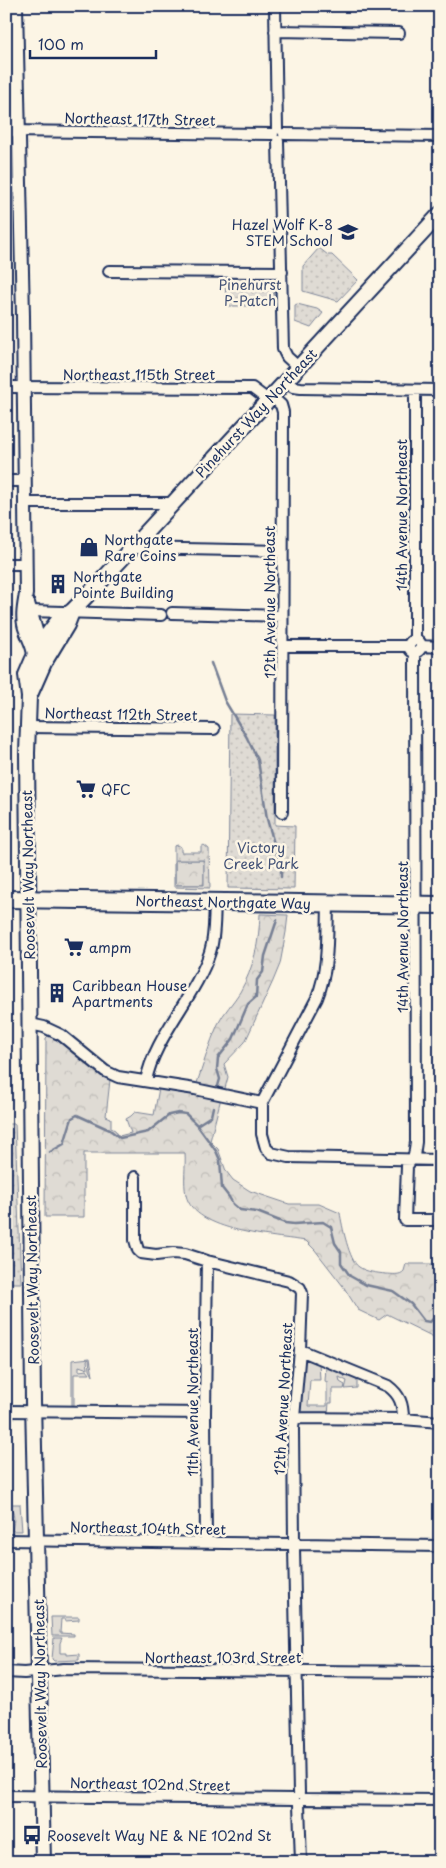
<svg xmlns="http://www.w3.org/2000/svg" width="446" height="1868" viewBox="0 0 446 1868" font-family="'Playpen Sans',sans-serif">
<defs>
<pattern id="forest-crowns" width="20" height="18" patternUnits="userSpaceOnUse" patternTransform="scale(1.25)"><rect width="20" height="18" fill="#dfdbd4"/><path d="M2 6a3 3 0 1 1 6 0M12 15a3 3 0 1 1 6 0" fill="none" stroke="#bfbcb8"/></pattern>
<pattern id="park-dots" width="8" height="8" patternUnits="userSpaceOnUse" patternTransform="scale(1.25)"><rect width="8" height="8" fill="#dfdbd4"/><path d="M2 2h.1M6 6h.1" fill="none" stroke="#bfbcb8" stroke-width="1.8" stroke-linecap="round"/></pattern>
</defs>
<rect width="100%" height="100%" fill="#fcf5e5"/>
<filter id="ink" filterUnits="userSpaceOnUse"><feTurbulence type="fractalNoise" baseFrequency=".02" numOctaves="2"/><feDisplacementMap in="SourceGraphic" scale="10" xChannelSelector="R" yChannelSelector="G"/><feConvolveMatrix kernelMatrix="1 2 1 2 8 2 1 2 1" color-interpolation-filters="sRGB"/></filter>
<g filter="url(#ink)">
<path fill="#dfdbd4" stroke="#7d8599" d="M90,1358L93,1376L90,1370L89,1359L87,1360L88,1369L79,1366V1371L87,1370L90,1374H74V1408L72,1409V1360Z
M307,1358L319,1362L320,1380H310L308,1406H327V1382L325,1381L326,1366L343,1372L345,1378L348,1375L357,1379V1388L345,1389L347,1381L339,1377L340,1382L345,1385L344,1389H332V1403H329L328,1415L302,1413L298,1410L303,1362Z
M6,1504H20L22,1531H12C13,1523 16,1517 11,1509H6Z
M51,1617H79V1620L65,1621V1619H61L60,1633L74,1634V1636H52Z
M54,1638H62L60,1643V1653H67V1655L79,1654V1660L54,1661L52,1659Z"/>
<path fill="url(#forest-crowns)" stroke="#7d8599" d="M175,860H204V885H175Z
M260,914L288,915L286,932L280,964L273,981L245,1042L224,1064L228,1077L224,1092L196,1086C203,1066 209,1044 218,1024C224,1012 233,1003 240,992C254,967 259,943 260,914Z
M49,1035L57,1038L110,1080L106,1116L111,1118V1128L115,1130L119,1136L131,1133L126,1119L131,1116L135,1112L154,1115L159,1088L221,1098L210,1141L218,1149L226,1171L233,1180L250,1191L289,1204H319L340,1213C342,1225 349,1261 359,1267C366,1272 377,1273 386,1274C392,1274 400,1276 404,1271L406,1264H440V1340L387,1314L379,1320L358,1310L343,1286L315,1250L306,1241C275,1236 194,1232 186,1195C183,1181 186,1166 185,1153H84V1217H45L46,1038Z"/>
<path fill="url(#park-dots)" stroke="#7d8599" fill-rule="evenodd" d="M319,248L328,255H332L358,280L338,301L303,291V266Z
M225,277H274V306H226Z
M297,304L317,309L323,313L311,328L295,322V305Z
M230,714L275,715V825L295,826L294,889L228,888Z
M178,845L181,847V852H201V847L204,845L209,849L210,888L174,887V846ZM175,860H204V885H175Z
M6,1124H15L21,1283H6Z"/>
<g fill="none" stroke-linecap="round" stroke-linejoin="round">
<path stroke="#767f94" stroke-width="2.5" d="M211,663L225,701L246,736L258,760L267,819L281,868V877
M218,1086L220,1079L217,1069L218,1058L233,1039L248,1004L256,997L257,980L263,972L265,956L277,920
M197,1125L211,1116L213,1107
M50,1152L64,1144L72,1118L77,1115L110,1130L120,1138L148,1132L169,1115L178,1113L186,1114L197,1125L216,1151L220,1160L222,1188L229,1197L233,1204L240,1210L257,1212L285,1223L294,1224L323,1222L331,1227L335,1243L341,1252V1263L350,1276L366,1285L393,1291L411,1304L424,1321L430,1322L434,1318V1312L440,1306"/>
<defs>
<path id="minor" d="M275,6L277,129
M275,31L399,33
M6,131L273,134
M284,134L440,136
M278,141L283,349L287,357L298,367
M109,271L282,272
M285,381L293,387L301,388L440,390
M6,387L252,388L268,400
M415,390V640
M271,396L281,405L283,412L282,812
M6,481H25
M25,503H173
M131,548L282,551
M6,564H26
M30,611L161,615
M172,613L282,616
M409 646a6 6 0 1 1 12 0a6 6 0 1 1-12 0Z
M283,646H408
M421,646L440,647
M415,653L416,1142L414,1156L407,1166L405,1220H440
M27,727L214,729
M328,904C327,936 329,968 317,998L262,1103V1134L266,1148L271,1153L289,1157L440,1160
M30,1024L44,1027L61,1035L105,1071L118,1077L195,1089L262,1103
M146,1081C154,1037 196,996 210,952C215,937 214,919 215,903
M135,1177V1240L138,1250L141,1253L156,1255L173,1253L185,1254L207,1261L289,1281L300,1288L302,1293L300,1350L293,1429L294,1541
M300,1350L388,1386C400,1395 403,1404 403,1419
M6,1411L205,1413
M294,1418L403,1419L440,1422
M6,1540L290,1544
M206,1543L205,1413L207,1261
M298,1544L440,1546
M294,1548L299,1793
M6,1672L24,1673L64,1669L440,1672
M6,1796L294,1799
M305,1799L440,1800
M299,1804L301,1862"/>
<path id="tertiary" d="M16,6L23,316L26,594C24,606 21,619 26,631C29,640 33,645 34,655
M28,603L42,651"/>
<path id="secondary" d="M29,697L44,663L67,625L72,612
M43,1862L33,1401L27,753L29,697L26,675L32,661L41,643L57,622L72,611L104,578L440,214"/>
<path id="primary" d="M6,899L440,905"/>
</defs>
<use href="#minor" stroke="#1b2f5e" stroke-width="14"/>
<use href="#tertiary" stroke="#1b2f5e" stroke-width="16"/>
<use href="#secondary" stroke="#1b2f5e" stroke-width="18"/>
<use href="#primary" stroke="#1b2f5e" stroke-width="20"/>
<use href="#minor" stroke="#fcf5e5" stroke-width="10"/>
<use href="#tertiary" stroke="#fcf5e5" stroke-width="12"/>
<use href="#secondary" stroke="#fcf5e5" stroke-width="14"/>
<use href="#primary" stroke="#fcf5e5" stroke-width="16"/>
</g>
</g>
<defs>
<symbol id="school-bare" viewBox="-9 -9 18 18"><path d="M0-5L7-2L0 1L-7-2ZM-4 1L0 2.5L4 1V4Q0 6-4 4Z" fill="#1b2f5e" stroke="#fcf5e5" stroke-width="2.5" paint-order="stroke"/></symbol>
<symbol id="shop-bare" viewBox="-9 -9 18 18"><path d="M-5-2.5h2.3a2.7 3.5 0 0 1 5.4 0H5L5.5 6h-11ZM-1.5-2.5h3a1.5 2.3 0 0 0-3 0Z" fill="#1b2f5e" stroke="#fcf5e5" stroke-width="2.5" paint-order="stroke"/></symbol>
<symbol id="building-bare" viewBox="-9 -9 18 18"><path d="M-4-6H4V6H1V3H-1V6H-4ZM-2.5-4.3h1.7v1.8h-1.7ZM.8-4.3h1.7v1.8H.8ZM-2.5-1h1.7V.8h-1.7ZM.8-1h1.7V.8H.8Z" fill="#1b2f5e" stroke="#fcf5e5" stroke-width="2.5" paint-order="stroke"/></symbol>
<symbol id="supermarket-bare" viewBox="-9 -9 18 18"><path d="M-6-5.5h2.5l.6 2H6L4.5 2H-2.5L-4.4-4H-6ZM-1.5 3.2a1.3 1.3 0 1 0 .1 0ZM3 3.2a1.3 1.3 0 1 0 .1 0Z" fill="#1b2f5e" stroke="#fcf5e5" stroke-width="2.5" paint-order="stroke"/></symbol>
<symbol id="bus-bare" viewBox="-9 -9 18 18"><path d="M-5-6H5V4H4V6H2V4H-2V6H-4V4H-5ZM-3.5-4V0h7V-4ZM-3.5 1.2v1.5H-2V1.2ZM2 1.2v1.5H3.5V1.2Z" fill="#1b2f5e" stroke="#fcf5e5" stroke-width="2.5" paint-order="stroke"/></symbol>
</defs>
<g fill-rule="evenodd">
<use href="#school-bare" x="334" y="218" width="28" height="28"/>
<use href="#shop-bare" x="75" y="533" width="28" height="28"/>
<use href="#building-bare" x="44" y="570" width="28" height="28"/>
<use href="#supermarket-bare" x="72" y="775" width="28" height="28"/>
<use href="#supermarket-bare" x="60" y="933" width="28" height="28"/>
<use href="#building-bare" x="43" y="979" width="28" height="28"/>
<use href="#bus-bare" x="18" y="1821" width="28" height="28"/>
</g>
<g text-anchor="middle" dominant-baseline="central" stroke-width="5" stroke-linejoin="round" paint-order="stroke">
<g font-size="14" fill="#1b2f5e" stroke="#fcf5e5">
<text transform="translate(140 119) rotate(1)">Northeast 117th Street</text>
<text x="139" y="374">Northeast 115th Street</text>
<text transform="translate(256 413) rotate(-47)">Pinehurst Way Northeast</text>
<text transform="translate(401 515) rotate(-90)">14th Avenue Northeast</text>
<text transform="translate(269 602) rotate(-90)">12th Avenue Northeast</text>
<text transform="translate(121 714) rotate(1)">Northeast 112th Street</text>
<text transform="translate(28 875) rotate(-91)">Roosevelt Way Northeast</text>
<text transform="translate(223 902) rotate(1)">Northeast Northgate Way</text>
<text transform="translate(402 937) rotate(-90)">14th Avenue Northeast</text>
<text transform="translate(32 1280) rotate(-91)">Roosevelt Way Northeast</text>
<text transform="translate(283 1399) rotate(-87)">12th Avenue Northeast</text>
<text transform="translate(192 1402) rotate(-90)">11th Avenue Northeast</text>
<text transform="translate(148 1528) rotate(1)">Northeast 104th Street</text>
<text x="223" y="1657">Northeast 103rd Street</text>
<text transform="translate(40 1684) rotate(-91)">Roosevelt Way Northeast</text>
<text transform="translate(150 1784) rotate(1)">Northeast 102nd Street</text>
</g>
<g font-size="14" fill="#1b2f5e" stroke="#fcf5e5" text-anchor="start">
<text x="333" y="224" text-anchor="end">Hazel Wolf K-8<tspan x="333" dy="16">STEM School</tspan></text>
<text x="104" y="539">Northgate<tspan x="104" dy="16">Rare Coins</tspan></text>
<text x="73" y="576">Northgate<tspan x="73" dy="16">Pointe Building</tspan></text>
<text x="101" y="789">QFC</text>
<text x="89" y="947">ampm</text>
<text x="72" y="985">Caribbean House<tspan x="72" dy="16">Apartments</tspan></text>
<text x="47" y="1835">Roosevelt Way NE &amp; NE 102nd St</text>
</g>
<g font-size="14" fill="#425176" stroke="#fcf5e5">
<text x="250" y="284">Pinehurst<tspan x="250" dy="16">P-Patch</tspan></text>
<text x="261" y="847">Victory<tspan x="261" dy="16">Creek Park</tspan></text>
</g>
</g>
<rect width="446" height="1868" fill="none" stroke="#fcf5e5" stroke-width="25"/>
<rect x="12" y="12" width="421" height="1843" fill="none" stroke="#1b2f5e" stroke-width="2" filter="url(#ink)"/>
<path d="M30 50v8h126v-8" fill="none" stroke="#1b2f5e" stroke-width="2.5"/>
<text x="38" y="50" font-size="15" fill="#1b2f5e" stroke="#fcf5e5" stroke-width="4" paint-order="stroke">100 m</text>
</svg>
